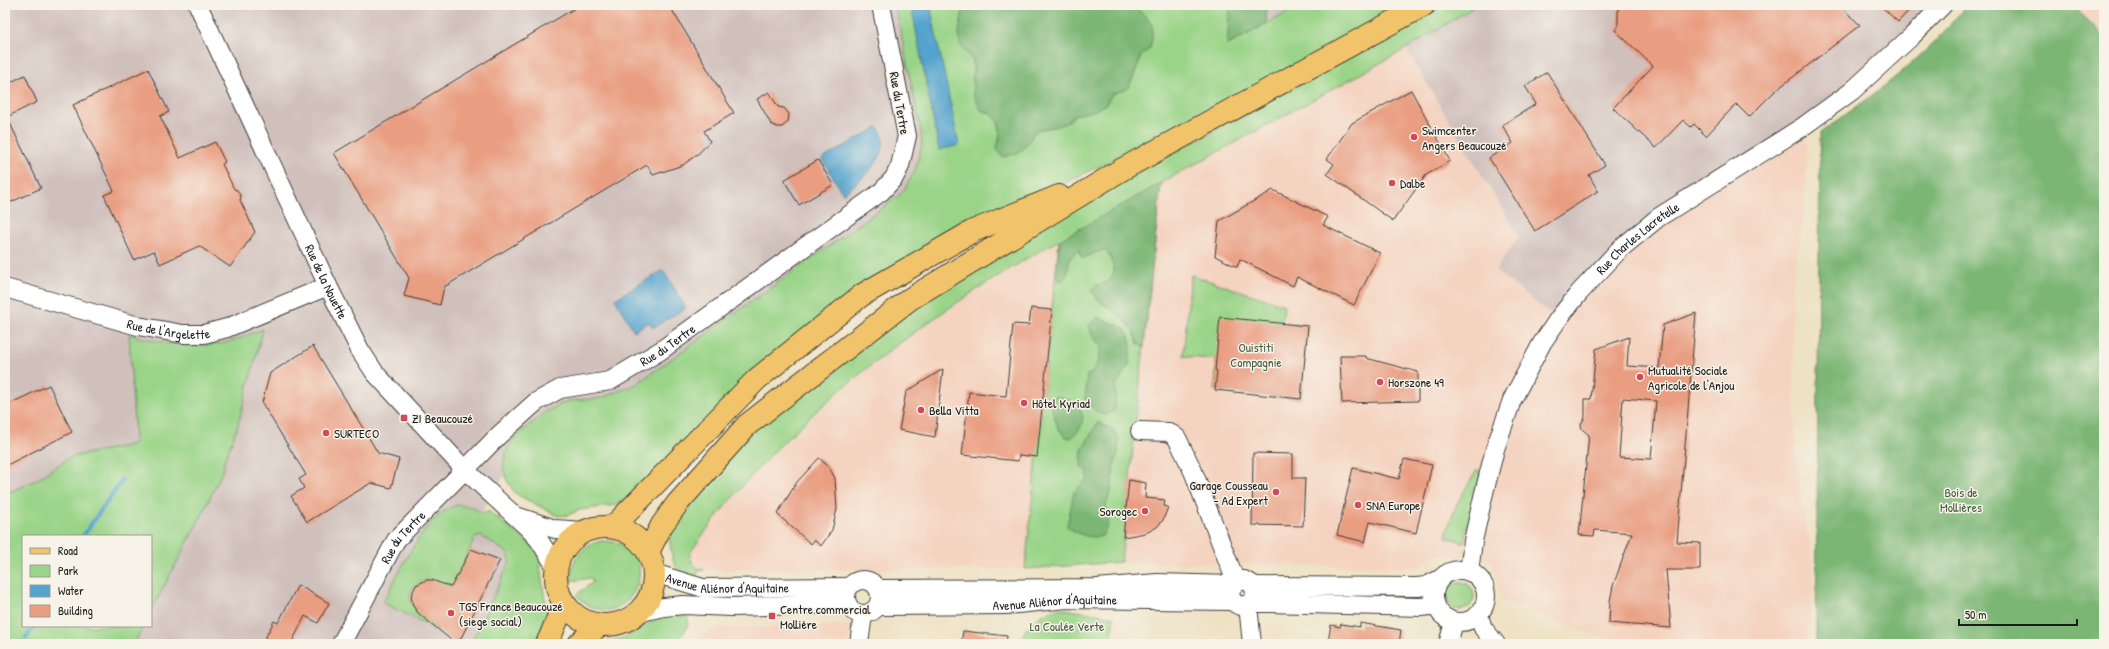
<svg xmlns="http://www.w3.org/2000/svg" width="2109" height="649" viewBox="0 0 2109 649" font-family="'Patrick Hand',sans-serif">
<rect width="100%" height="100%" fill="#f7f3e8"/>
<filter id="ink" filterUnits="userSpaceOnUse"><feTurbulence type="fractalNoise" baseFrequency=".025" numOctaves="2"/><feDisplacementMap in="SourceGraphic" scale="8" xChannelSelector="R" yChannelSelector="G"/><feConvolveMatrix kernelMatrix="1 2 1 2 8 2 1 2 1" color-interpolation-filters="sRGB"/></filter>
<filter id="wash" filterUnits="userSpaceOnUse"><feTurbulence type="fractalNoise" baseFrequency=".012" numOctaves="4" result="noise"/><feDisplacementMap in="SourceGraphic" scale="16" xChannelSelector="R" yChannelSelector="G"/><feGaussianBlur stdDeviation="0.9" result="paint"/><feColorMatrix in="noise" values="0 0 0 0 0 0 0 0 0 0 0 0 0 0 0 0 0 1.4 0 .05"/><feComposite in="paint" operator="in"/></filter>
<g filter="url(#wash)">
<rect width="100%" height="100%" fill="#eee2c4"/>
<path fill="#f4d3c0" d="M2072,5H2104V36Z
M1406,49L1519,237L1599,271L1801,128L1807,142L1806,188L1802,229L1794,267L1792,301L1796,457L1804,518L1812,553L1814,586L1807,644H1617L1501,600L1492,560L1435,554L1419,568L1121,562L1161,183Z
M1060,240L1025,569L704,570L699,569L692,563L690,554L702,535L746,483L796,432L849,384L907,338L963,300Z
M850,625L848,644H687L716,628Z"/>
<path fill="#d0c0bc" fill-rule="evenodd" d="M5,5H1301L1154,85L634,393L542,416L483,510L519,553L486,644H5ZM23,536H151V626H23Z
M1477,5H1943L1868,76L1669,210L1559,318L1542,307L1495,270L1519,237L1406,49Z"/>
<path fill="#9ad488" stroke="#5b7852" d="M895,5H1230L1228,45L1301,5H1403L1198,118L955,236L917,256L626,500L616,505L579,510L568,515L558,516L516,494L507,481L503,466L506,452L513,439L547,411L568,401L601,398L635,385L896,198L904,190L915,171L922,145L921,132Z
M1443,5H1477L1406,49L1161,183L1121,562L1025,569L1059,240C923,317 779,423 690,553C690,563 695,568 704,570H698L697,576C678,575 674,568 671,550C671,547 669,541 669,538C671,527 683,517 689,509L684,503L750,433L855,345L1078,205Z
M1191,275L1284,305L1282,323L1308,326L1301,399L1215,390L1216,360L1183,356Z
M263,329L237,428L224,462V467L204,511L151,611V536H23V626H143L134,644H5V494L36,480L70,457L131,445L135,440L129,334C162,343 194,350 228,342C240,339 252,333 263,329Z
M1477,470L1482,472L1464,542L1446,537C1451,511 1463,492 1477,470Z
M458,505L472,507L483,514L488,511L534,547L538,553L548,619L536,644H471L510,561L508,553L481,536L475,538L452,587L455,591L427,580C393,589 417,619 438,625L437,629L383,603C399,574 424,513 458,505Z
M601,541C676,541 627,649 576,595L593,582L591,578L571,581C570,560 581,546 601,541Z
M1446 596a14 14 0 1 1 28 0a14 14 0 1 1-28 0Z
M1058,608L1114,617L1110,644H1020C1023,626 1041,613 1058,608Z
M672,615L687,616C692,627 680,636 674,644H595L627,637L657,618Z"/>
<path fill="#7bb674" stroke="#4c6948" d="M964,5H1129L1142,13L1152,24V39L1150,48L1141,56L1133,78L1127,89L1112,94L1106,104L1093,111L1074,115C1064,130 1049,125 1034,132C1026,149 1022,153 1003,157L997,149C1002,129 1002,116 981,110L973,94V61L960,44L959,32Z
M1230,5H1267L1266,24L1227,45Z
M1966,5H2072L2104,36V644H1816L1820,133C1872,96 1928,57 1966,5Z
M1161,183L1144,347L1138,344C1135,324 1120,318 1106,306C1100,302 1095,295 1091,290L1097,285L1107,283L1114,273L1112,260L1106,250C1098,250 1090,256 1082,258L1079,250C1062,259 1074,275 1060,281L1056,276L1060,240Z
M1097,317L1124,328L1129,337L1131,348L1129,364L1116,385L1115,410C1103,420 1093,410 1085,400L1087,375L1092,373L1099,360L1101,347L1092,335L1089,326Z
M1055,396C1080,399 1094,420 1071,438L1065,437L1058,428L1051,406Z
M1098,422L1114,431L1119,439L1118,453L1114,464L1111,491L1106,505L1109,518L1107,528L1102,536C1090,539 1076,534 1067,526L1074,492L1088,478L1087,471L1081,467L1082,450Z"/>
<path fill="#52a3cd" stroke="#376074" d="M911,5H930L959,145L939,150Z
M878,127C897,153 861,180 843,194L822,159Z
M663,270L686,308L653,328L649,322L634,331L615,299Z"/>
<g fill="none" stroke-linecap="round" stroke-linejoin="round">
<path stroke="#52a3cd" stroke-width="4.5" d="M83,536L122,480
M26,638L35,626"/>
</g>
<g id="blocks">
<path fill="#e99d81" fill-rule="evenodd" d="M580,5H669L734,113L704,131L710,141L700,152L683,165L653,175L647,165L444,287L440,305L404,296L409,278L334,153Z
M1618,5H1839L1860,25L1775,91L1749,117L1736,104L1706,136L1694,124L1691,127L1683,120L1656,148L1613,108L1653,66L1615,30L1618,27Z
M1880,5H1914L1898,22Z
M148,69L169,112L160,116L180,158L215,142L225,162L222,164L234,189L237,190L241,197L240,200L255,232L230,267L199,246L160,264L154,251L134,260L104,195L114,191L73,105Z
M1547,72L1605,165L1589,175L1598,191L1535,231L1489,158L1513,143L1502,125L1536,104L1525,86Z
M25,75L37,102L7,117L41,188L5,205V85Z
M1411,90L1450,161L1426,175L1393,221L1327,174L1334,164L1327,159L1352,123Z
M769,92L778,107L784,108L789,114L788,122L782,127H777L771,124L757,99Z
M818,160L833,185L799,205L784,180Z
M1273,190L1328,217L1323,225L1380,253L1354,305L1297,277L1293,286L1240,259L1237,267L1215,256L1219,221Z
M1031,308L1052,310L1037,457L1019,455L1018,461L962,455L969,392L1006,396L1013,324L1029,325Z
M1696,313L1677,542L1700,543V570H1666L1671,628L1609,623L1610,601L1613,586L1632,533L1595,530L1594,536L1579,535L1589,435L1582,429L1581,424L1585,417V399H1591L1596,349L1629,337L1627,366L1659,368L1663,325ZM1623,398L1656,401L1651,459L1619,457Z
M1220,317L1308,326L1301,399L1215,390L1217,371L1215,370Z
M313,346L378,453L399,459L391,488L371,483L307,522L291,496L304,488L299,479L306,475L262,403L270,373Z
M1340,356H1366V358L1418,372V401L1342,403Z
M943,369L935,437L899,430L906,392Z
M49,385L72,432L5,466V406Z
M1253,453L1293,454V478H1305L1303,526L1252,525Z
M819,458L828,466L835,478L837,509L832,530L821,546L814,540L811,544L777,514L797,482Z
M1404,459L1432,465L1416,533L1370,522L1365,542L1337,535L1353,468L1399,479Z
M1129,480L1146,483L1145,498L1165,500L1164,506L1168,507L1163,520L1157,527L1146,533L1123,537Z
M471,549L500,560L458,644H456L418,613L413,606L411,596L416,585L427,580H432L451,587Z
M298,585L329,603L318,623L305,616L291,644H262L274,621L278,623Z
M1360,623L1401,630L1399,644H1331L1328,642L1331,625L1340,627L1341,624L1360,627Z
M963,631L1007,636L1006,644H961Z"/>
</g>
</g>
<g filter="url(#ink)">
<use href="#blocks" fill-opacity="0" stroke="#3c3a35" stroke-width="1"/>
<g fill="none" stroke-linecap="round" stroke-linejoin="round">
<defs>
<g id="minor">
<path id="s1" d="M198,5L328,286L360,350L375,373L465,470L528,528L539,540L556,567"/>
<path id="s2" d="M5,288L138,326L183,334H204L227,328L328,286"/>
<path d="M1140,431L1169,432L1177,438L1193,471L1236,582"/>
<path d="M519,517L555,529L583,531"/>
<circle cx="1460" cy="596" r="26"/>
<path id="s3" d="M1469,572L1473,541L1483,497L1495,449L1512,400L1542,343L1559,318L1579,293L1620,249L1659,217L1801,128L1852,91L1912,36L1943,5"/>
<path id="s4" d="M654,573L703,588L849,587"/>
<circle cx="863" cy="597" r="17"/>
<path d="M1254,586L1417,587L1426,586L1440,579"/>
<path d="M878,589L1097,588L1157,583L1233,585"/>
<path d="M1251,603L1256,593L1252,584L1244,580C1228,582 1225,602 1241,606L1251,603H1268L1422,607L1436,605"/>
<path d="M1248,605L1252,644"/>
<path id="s5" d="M878,606L1007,605L1067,599L1233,601"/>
<path d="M637,613L664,607L683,605L732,607L837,604L849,607"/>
<path d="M1479,616L1483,628L1496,644"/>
<path id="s6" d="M341,644L396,540L499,435L536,402L560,389L610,381L660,351L881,192L894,178L900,166L907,136L881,5"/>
<path d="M859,644L863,614"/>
<path d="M1448,644L1454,622"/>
</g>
<path id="major" d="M556 576a49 49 0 1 1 98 0a49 49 0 1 1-98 0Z
M613,527L757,379L862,295L973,231L1059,196
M648,552L662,525L677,504L747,425L910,299L1121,170L1424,5
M547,644L564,604
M579,644L599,625"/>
</defs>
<use href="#minor" stroke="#3c3a35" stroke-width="20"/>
<use href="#major" stroke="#3c3a35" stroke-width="24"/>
<use href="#minor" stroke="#fff" stroke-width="18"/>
<use href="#major" stroke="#f1c36a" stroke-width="22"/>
</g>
</g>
<g fill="#d1495b" stroke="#f7f3e8" stroke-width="1.5">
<circle cx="1414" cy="137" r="4"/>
<circle cx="1392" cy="183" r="4"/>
<circle cx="1640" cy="377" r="4"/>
<circle cx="1380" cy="382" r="4"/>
<circle cx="1024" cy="403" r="4"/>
<circle cx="921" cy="410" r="4"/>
<rect x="400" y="414" width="8" height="8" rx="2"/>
<circle cx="326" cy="433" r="4"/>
<circle cx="1276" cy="492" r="4"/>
<circle cx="1358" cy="505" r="4"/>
<circle cx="1145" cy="511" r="4"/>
<circle cx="451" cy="613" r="4"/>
<rect x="768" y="612" width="8" height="8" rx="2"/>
</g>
<g text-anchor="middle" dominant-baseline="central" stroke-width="3" stroke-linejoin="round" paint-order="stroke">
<g font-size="13" fill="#1c1c1c" stroke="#f7f3e8">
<text transform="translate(900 103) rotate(80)">Rue du Tertre</text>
<text stroke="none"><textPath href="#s3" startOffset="385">Rue Charles Lacretelle</textPath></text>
<text stroke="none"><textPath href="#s1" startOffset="305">Rue de la Nouette</textPath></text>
<text stroke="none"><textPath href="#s2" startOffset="169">Rue de l'Argelette</textPath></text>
<text stroke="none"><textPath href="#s6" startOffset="460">Rue du Tertre</textPath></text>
<text stroke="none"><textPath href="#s6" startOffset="124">Rue du Tertre</textPath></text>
<text stroke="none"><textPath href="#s4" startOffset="75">Avenue Aliénor d'Aquitaine</textPath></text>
<text stroke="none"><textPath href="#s5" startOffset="177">Avenue Aliénor d'Aquitaine</textPath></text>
</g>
<g font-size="13" fill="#1c1c1c" stroke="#f7f3e8" text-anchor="start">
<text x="1422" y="130">Swimcenter<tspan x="1422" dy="15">Angers Beaucouzé</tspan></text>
<text x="1400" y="183">Dalbe</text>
<text x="1648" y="370">Mutualité Sociale<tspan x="1648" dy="15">Agricole de l'Anjou</tspan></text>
<text x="1388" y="382">Horszone 49</text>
<text x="1032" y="403">Hôtel Kyriad</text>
<text x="929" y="410">Bella Vitta</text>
<text x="412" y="418">ZI Beaucouzé</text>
<text x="334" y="433">SURTECO</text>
<text x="1268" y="485" text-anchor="end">Garage Cousseau<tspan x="1268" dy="15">- Ad Expert</tspan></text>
<text x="1366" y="505">SNA Europe</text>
<text x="1137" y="511" text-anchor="end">Sorogec</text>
<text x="459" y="606">TGS France Beaucouzé<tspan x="459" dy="15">(siege social)</tspan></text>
<text x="780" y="609">Centre commercial<tspan x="780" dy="15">Mollière</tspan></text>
</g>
<g font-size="13" fill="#485c42" stroke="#f7f3e8">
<text x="1256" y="347">Ouistiti<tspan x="1256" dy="15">Compagnie</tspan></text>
<text x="1961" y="492">Bois de<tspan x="1961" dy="15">Mollières</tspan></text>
<text x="1067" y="626">La Coulée Verte</text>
</g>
</g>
<rect width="2109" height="649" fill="none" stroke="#f7f3e8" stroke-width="20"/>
<rect x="22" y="535" width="130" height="92" fill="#f7f3e8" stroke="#9f9d96"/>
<rect x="30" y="548" width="20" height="6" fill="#f1c36a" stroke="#9f9d96"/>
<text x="58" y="555" font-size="12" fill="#1c1c1c">Road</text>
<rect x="30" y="565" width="20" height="12" fill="#9ad488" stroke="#9f9d96"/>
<text x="58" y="575" font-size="12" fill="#1c1c1c">Park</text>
<rect x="30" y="585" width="20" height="12" fill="#52a3cd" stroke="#9f9d96"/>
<text x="58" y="595" font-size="12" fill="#1c1c1c">Water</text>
<rect x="30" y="605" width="20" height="12" fill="#e99d81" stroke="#9f9d96"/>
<text x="58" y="615" font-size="12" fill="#1c1c1c">Building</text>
<path d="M1959 619v6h118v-6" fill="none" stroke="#1c1c1c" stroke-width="2"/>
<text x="1965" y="619" font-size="12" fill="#1c1c1c" stroke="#f7f3e8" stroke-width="3" paint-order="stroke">50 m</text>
</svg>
